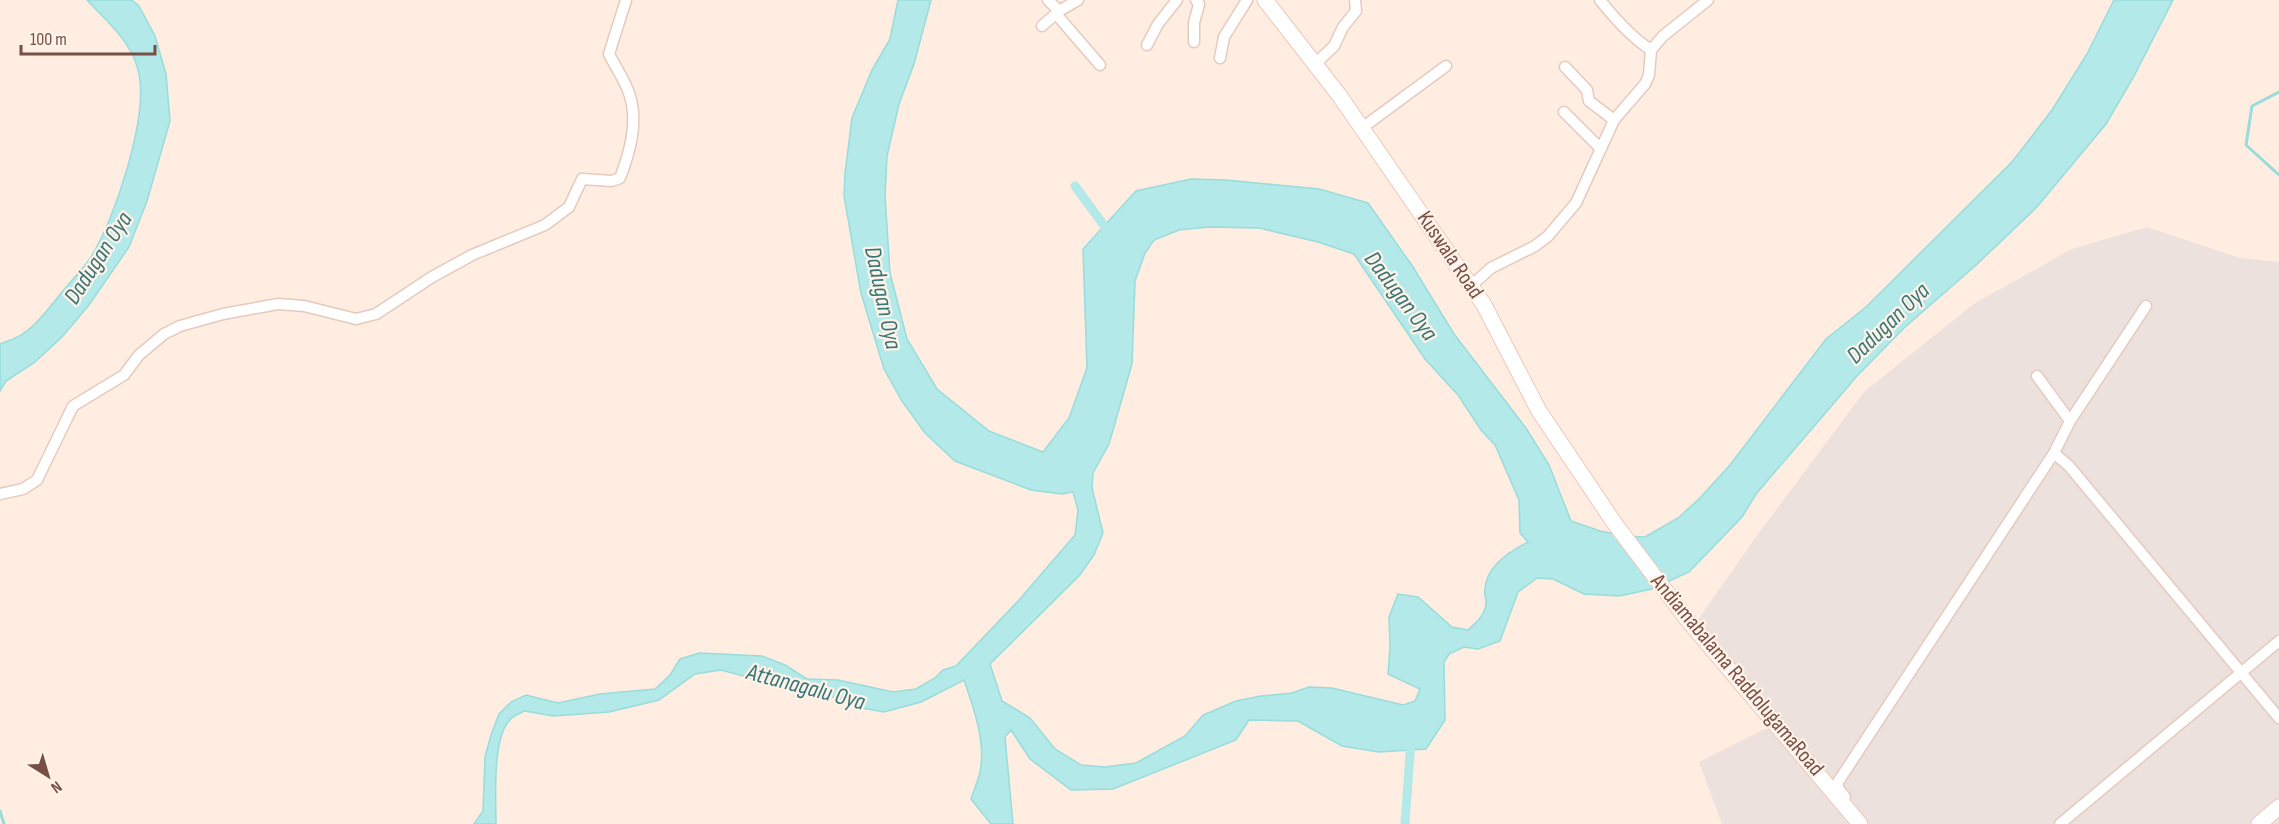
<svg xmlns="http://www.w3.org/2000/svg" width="2279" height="824" viewBox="0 0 2279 824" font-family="'Sofia Sans Condensed',sans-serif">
<rect width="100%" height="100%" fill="#feede0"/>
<path fill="#ece1dc" d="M2147,227L2240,258L2279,262V824H1722L1699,762L1775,724L1697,621L1758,534L1864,392L1975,303L2072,249Z"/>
<path fill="#b3e9e8" stroke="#98dcdb" stroke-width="1.5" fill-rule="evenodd" d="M87,0H132L139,6L155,36L166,74L170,121L147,201L129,247L89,305L62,337L35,362L6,381L0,391V344C7,341 15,339 21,335C40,323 53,302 68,285C75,276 85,267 91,257C115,219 148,118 139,74C133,43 107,21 87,0Z
M898,0H931L914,64L899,104L887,156L885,196L890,273L907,339L937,389L989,431L1043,452L1069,418L1087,368L1083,249L1136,191L1191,179L1226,180L1319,189L1368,203L1413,267L1454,334L1526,428L1549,465L1571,521L1600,531L1625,536L1645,537L1678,518L1699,499L1730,465L1826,339L1866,307L2012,162L2052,110L2087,54L2114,0H2173L2133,78L2106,124L2036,208L1975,266L1904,328L1857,376L1756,494L1742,517L1689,572L1652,589L1619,596L1584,594L1553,579L1537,578L1518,592L1500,641L1478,649L1464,647L1449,654L1444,662L1445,720L1426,749L1379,752L1342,746L1298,721L1249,720L1236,740L1113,789L1071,790L1030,759L1011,730L1005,737L1013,824H991L971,799C974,790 978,781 980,772C986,742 974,709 964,680L921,702L884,712L862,708L839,698L815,695L721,670L695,674L659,700L609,712L553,716L525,711C520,713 512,716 509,721C492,740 496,799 496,824H474L483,811L485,757L491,735L499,714L511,702L526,695L558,703L600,694L655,689L670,675L680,659L699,653L762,656L785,665L807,679L838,680L893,692L916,689L935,678L943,670L956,666L1019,600L1075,535L1078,510L1073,492L1062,494L1031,490L955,461L925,433L902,401L884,369L861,293L844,196L845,173L852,118L872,70L890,39ZM1209,227L1259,228L1318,242L1354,254L1425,359L1458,395L1481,430L1495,445L1519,500L1520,533L1528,542C1510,551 1486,566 1485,589C1484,594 1486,598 1486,603C1486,614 1476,623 1468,630L1452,627L1418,597L1398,594L1389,617L1390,647L1388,674L1420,689L1415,701L1403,705L1332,688L1309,687L1292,693L1261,696L1236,701L1203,715L1185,736L1136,763L1105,767L1081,765L1055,749L1030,718L1002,701L990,664L1079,576L1094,555L1103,533L1092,488L1093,473L1109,444L1132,364L1135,281L1145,253L1154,240L1179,230Z"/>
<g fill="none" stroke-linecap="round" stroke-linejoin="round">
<path stroke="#98dcdb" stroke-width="3" d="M2279,92L2252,106L2246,145L2279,175
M0,811L4,824"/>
<path stroke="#b3e9e8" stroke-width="9" d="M1075,186L1111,235
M1405,824L1411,740"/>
<defs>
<path id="street" d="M1048,0L1059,11
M1600,0C1615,19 1631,37 1651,50
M1056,14L1100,65
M1042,26L1059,11L1078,0
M1194,42V23L1199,4L1196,0
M1147,45L1158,24L1177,0
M1220,58L1224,37L1247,0
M1315,64L1334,46L1343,27L1356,11L1355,0
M1565,67L1587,90L1589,101L1614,120
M1564,112L1601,149
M1362,128L1446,66
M1471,286L1491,268L1535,246L1548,236L1576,203L1614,120L1645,84L1649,75L1651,50L1663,36L1708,0
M2037,376L2070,421
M2054,453L2070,421L2146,306
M0,494L23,489L37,480L73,406L124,375L139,355L164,334L180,326L223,314L278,304L304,306L356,319L376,314L432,277L472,255L545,225L569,207L582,179L612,181L620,178C630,152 638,123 630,96C626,82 616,68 609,54L626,0
M1845,797L1838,788V782L2054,453L2069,466L2279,718
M2060,824L2279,641"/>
<path id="secondary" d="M1265,0L1339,95L1484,305L1539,411L1615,524L1686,618L1860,824
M2259,824L2279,807"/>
</defs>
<use href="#street" stroke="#e5cabe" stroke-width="13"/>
<use href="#secondary" stroke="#ebc9ba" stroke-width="17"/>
<use href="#street" stroke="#fff" stroke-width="10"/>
<use href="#secondary" stroke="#fff" stroke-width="15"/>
</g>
<g text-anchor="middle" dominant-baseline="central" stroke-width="4.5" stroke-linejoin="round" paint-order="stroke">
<g font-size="22" fill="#774f45" stroke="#fff2e8">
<text transform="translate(1450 255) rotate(56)">Kuswala Road</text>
<text transform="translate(1737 675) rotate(50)">Andiamabalama RaddolugamaRoad</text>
</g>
<g font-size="24" font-style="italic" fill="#357676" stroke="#fff2e8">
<text transform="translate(98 258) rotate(-57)">Dadugan Oya</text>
<text transform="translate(1401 296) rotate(53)">Dadugan Oya</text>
<text transform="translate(883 298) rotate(78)">Dadugan Oya</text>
<text transform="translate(1888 323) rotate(-44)">Dadugan Oya</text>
<text transform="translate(806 687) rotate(15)">Attanagalu Oya</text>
</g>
</g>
<g transform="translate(48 776) rotate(143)" stroke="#fff2e8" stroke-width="4.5" paint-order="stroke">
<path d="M0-4.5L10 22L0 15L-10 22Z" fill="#774f45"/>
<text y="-9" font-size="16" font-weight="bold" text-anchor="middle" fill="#774f45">N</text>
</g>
<path d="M21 45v9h134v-9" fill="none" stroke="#774f45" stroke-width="3"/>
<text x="30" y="45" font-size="18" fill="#774f45" stroke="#fff2e8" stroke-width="4.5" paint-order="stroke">100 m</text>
</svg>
